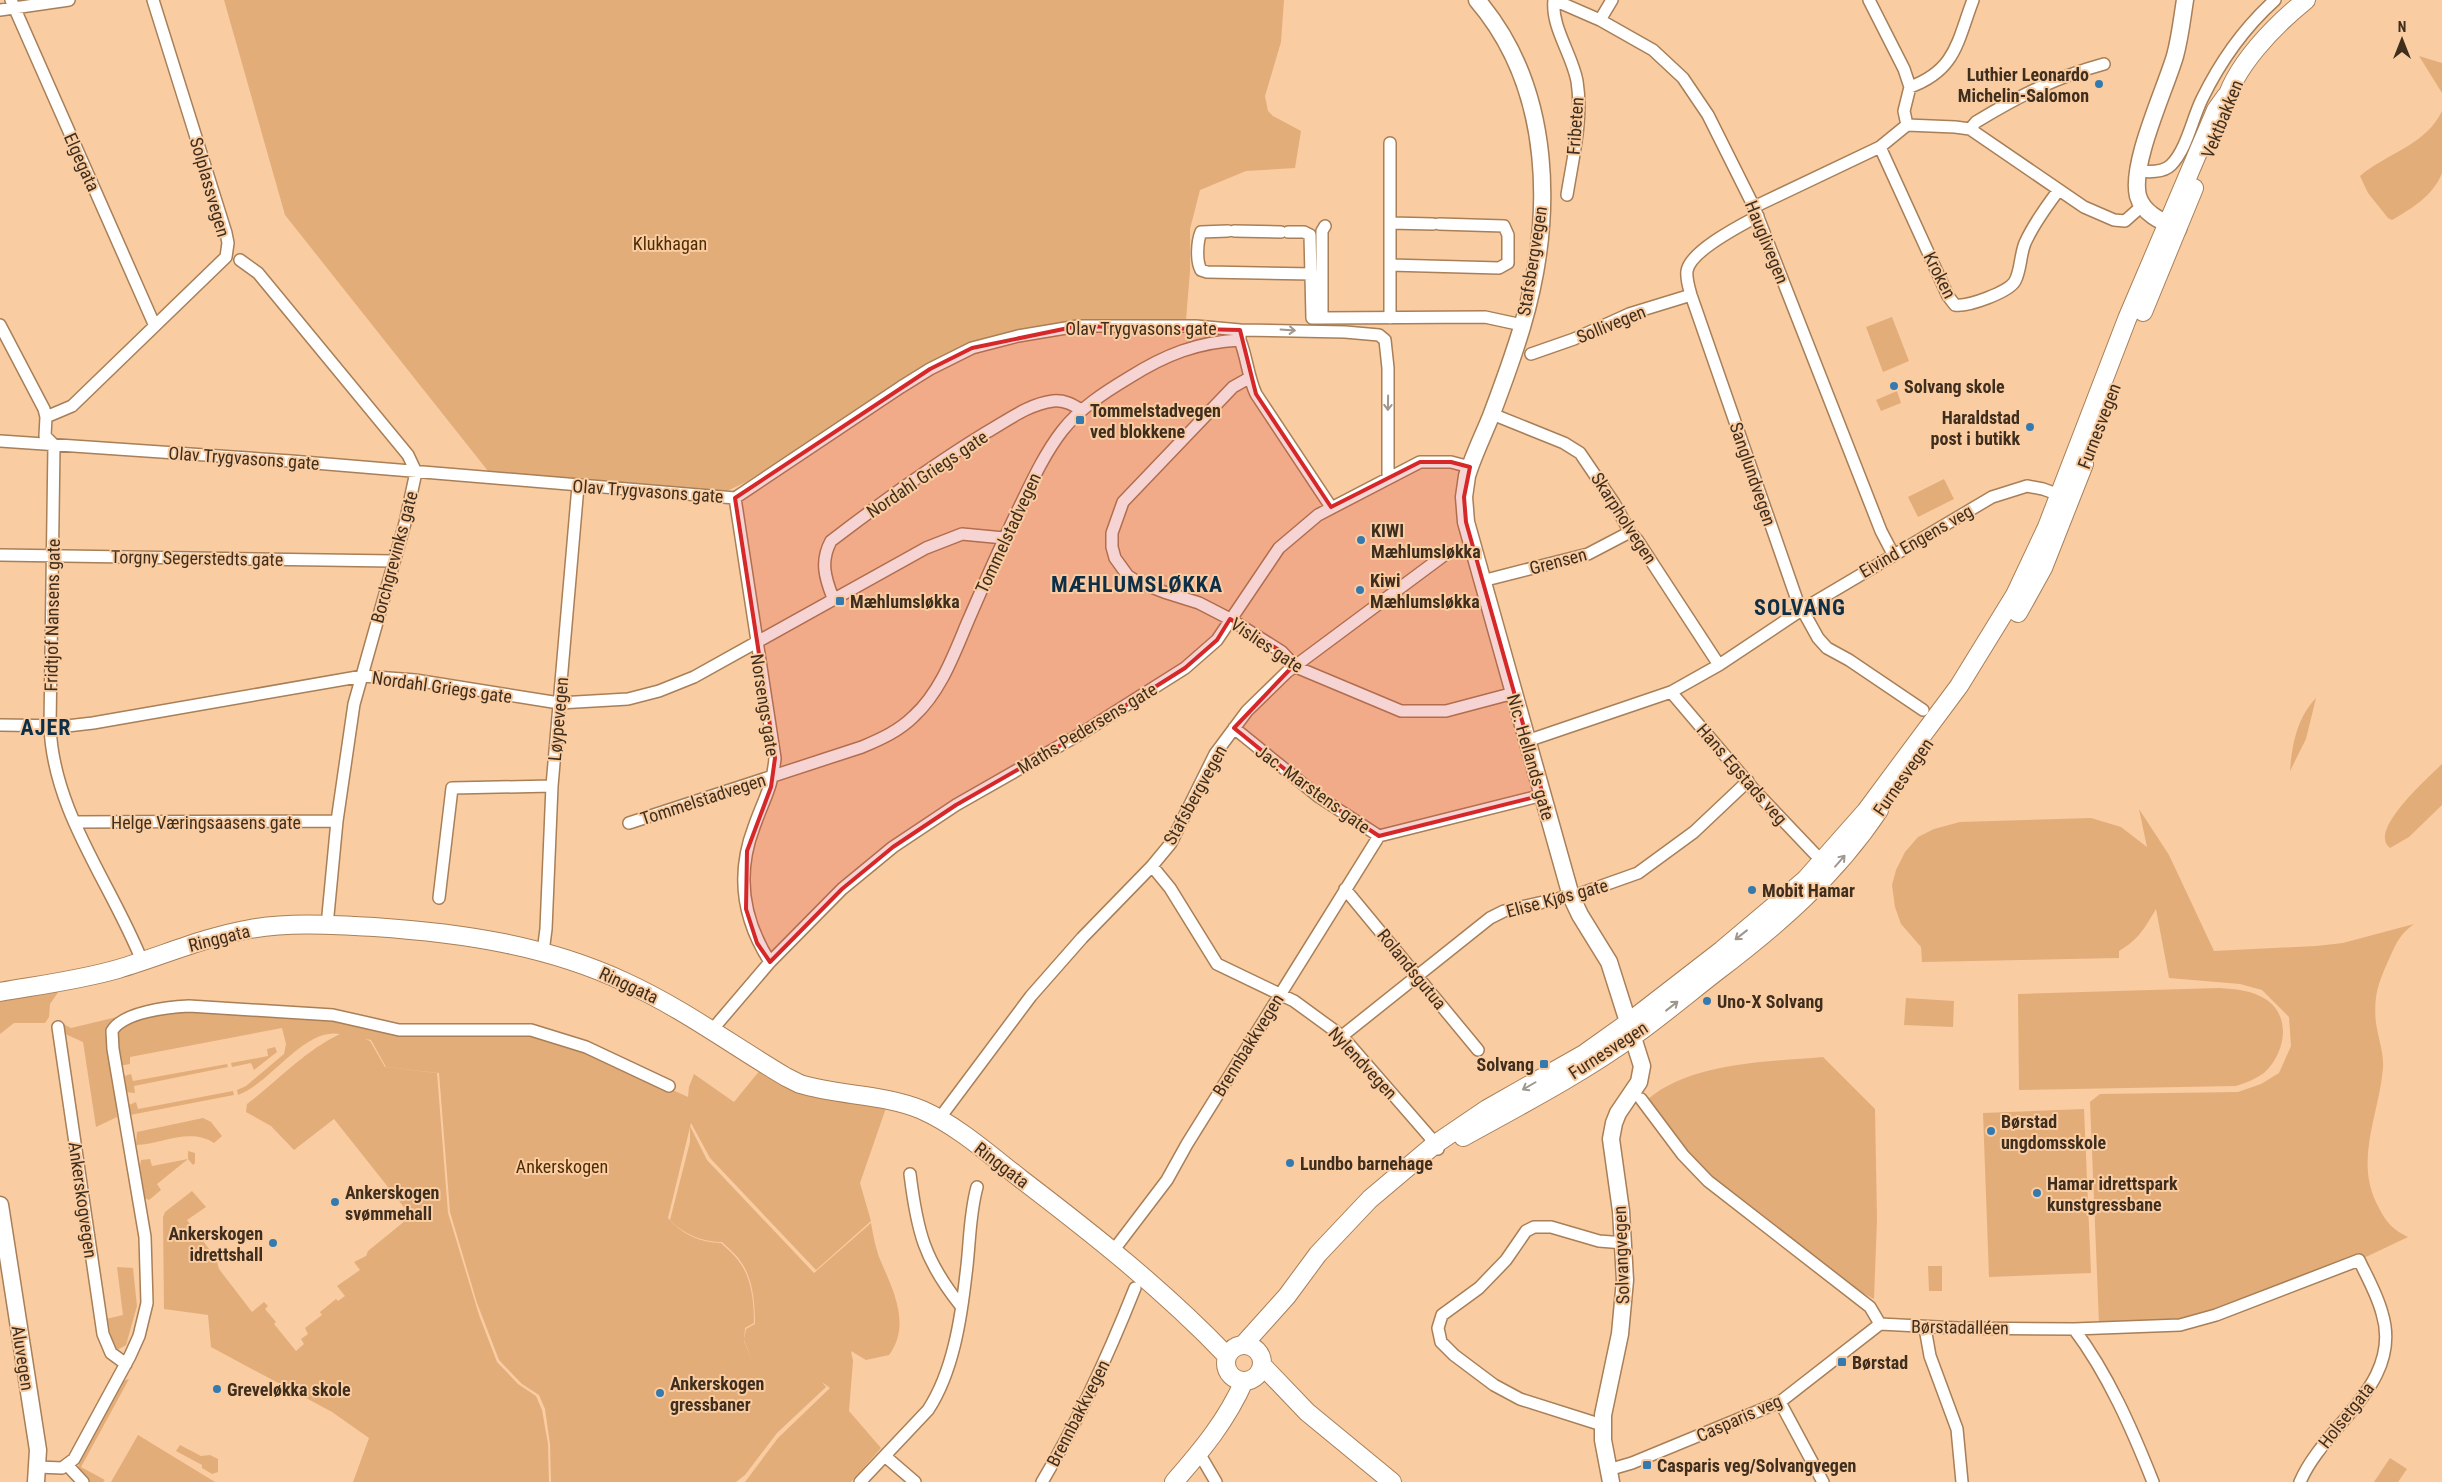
<svg xmlns="http://www.w3.org/2000/svg" width="2442" height="1482" viewBox="0 0 2442 1482" font-family="'Roboto Condensed',sans-serif">
<rect width="100%" height="100%" fill="#f9cca2"/>
<path fill="#e3ad7a" d="M224,0H1284L1281,42L1265,96L1268,111L1273,116L1301,131L1295,168L1246,171L1200,190L1190,229V271L1186,320H1083L1003,334L973,343L928,365L746,482L727,491L488,471L285,215Z
M2419,56L2442,63V93Z
M2442,111C2442,125 2442,162 2442,173C2434,195 2411,209 2392,220L2388,218L2368,193L2360,176C2387,153 2426,145 2442,111Z
M1892,317L1909,361L1883,372L1866,327Z
M1897,391L1901,403L1881,411L1876,400Z
M1944,479L1954,499L1918,517L1908,497Z
M2316,698L2306,739L2290,771C2292,744 2297,718 2316,698Z
M2442,764V805L2409,837L2390,848C2367,831 2429,777 2442,764Z
M2139,809L2169,855L2214,951L2316,946L2343,943L2414,924C2401,933 2396,943 2390,957C2379,981 2373,995 2376,1023C2378,1037 2384,1053 2383,1068C2379,1116 2353,1162 2379,1208C2386,1222 2393,1230 2408,1237L2368,1256L2182,1320L2099,1323L2090,1102L2100,1094L2238,1092L2261,1084L2279,1073L2291,1046L2289,1017L2262,990L2240,984L2169,978L2156,909C2144,929 2139,939 2119,951V958L1922,962L1921,947L1901,924L1895,907L1892,885L1896,870L1905,852L1918,837L1934,829L1960,822L2091,818L2121,827L2147,847Z
M61,988L50,1004L49,1017L45,1023H14L0,1034V1002Z
M2219,988C2235,989 2252,990 2267,1000C2292,1018 2285,1054 2264,1073C2255,1079 2246,1083 2236,1086L2019,1090L2018,994Z
M1906,998L1954,1001L1953,1027L1904,1025Z
M176,1010L324,1017L373,1026L528,1033L581,1048L688,1097L689,1087L694,1074L734,1102L761,1069L887,1105L860,1183L871,1221L816,1270L710,1158L691,1123L668,1218C682,1234 700,1243 721,1243C727,1249 735,1255 740,1263C752,1279 754,1304 754,1323L745,1328L744,1341L752,1361L744,1340L746,1329L755,1324C755,1304 753,1278 741,1262C736,1254 728,1248 722,1242C702,1242 683,1234 670,1220L690,1142V1126L707,1160L814,1273L871,1223C873,1234 875,1246 879,1257C892,1288 912,1324 889,1355L866,1360L851,1351L853,1361L849,1411L881,1448L851,1482H745L778,1438L830,1388L822,1382L826,1387L777,1433L745,1475L736,1482H551L550,1444L545,1409L539,1395L522,1384L499,1360L477,1303L450,1212L439,1073L386,1067L371,1040L365,1039L370,1041L385,1067L437,1073L448,1213L479,1315L497,1362L518,1384L536,1396L542,1410L548,1444L549,1482H353L369,1438L332,1412L211,1347L208,1315L164,1309L163,1217L165,1212L192,1191L206,1207L187,1220L194,1230L198,1242L203,1241L216,1258L219,1269L252,1312L264,1302L268,1306L265,1309L276,1322L274,1324L296,1351L304,1344L301,1339L308,1334L305,1328L322,1315L320,1312L336,1299L338,1301L345,1296L337,1286L360,1270L354,1262L366,1256L368,1251L411,1216L334,1119L294,1150L271,1126L246,1112L247,1104C280,1079 303,1052 340,1034C304,1027 270,1084 238,1095L237,1090L246,1086L284,1054L286,1044L282,1028L130,1057V1064L119,1066L117,1028L130,1021Z
M121,1016L109,1038L117,1117L96,1127L83,1042L63,1033V1024L71,1028Z
M275,1047L277,1052L254,1070L251,1063L232,1067L231,1063L268,1056L267,1049Z
M1823,1057L1875,1109L1877,1219L1874,1299L1852,1287L1716,1182L1684,1149L1648,1099C1693,1062 1767,1062 1823,1057Z
M227,1064L228,1067L134,1086L135,1093L126,1092L125,1076L131,1074L133,1081Z
M233,1091L234,1095L130,1115L129,1105L136,1102L138,1109Z
M2084,1109L2091,1273L1989,1277L1983,1113Z
M203,1118L211,1122L222,1136L214,1143C190,1127 162,1144 136,1145L137,1132Z
M188,1151L195,1153V1163L193,1165L188,1159L157,1184L161,1190L149,1200L145,1198L140,1166L141,1160L150,1159L152,1166L188,1159Z
M1928,1266H1942V1291H1929Z
M117,1267L133,1268L137,1306L126,1345L119,1349H115L106,1319L123,1315Z
M129,1379L81,1467L105,1480L103,1482H88L78,1468L79,1463L123,1381Z
M138,1435L215,1482H111Z
M180,1445L201,1456L210,1455L218,1459V1472L212,1474L202,1468V1465L176,1451Z
M2390,1458L2407,1469L2398,1482H2374Z"/>
<g fill="none" stroke-linecap="round" stroke-linejoin="round">
<defs>
<path id="street" d="M11,0L154,324
M1554,0L1600,20L1653,50L1683,78L1708,115L1754,207L1881,531L1893,554
M1554,0C1551,27 1572,54 1577,81C1583,119 1573,157 1567,195
M1869,0L1904,69L1910,87L1904,111L1907,125
M0,10L69,0
M1600,20L1612,0
M1910,87C1956,70 1957,42 1973,0
M1970,129L2084,207L2114,220L2125,221L2143,205
M1880,147L1948,296L1955,305C1968,307 2009,292 2015,281C2021,270 2020,255 2025,243C2033,225 2046,207 2058,191
M2138,171C2148,172 2163,173 2171,165C2187,149 2192,119 2202,99C2220,62 2245,27 2275,0
M1754,207L1880,147L1907,125L1955,127L1970,129L1976,122C2019,96 2056,77 2104,64
M1758,216C1741,225 1690,251 1687,271C1686,279 1689,288 1691,295L1797,600L1818,638L1827,648L1849,660L1923,710
M1390,223L1433,224
M1325,226L1322,231V318L1485,317L1522,325
M1228,231L1201,232C1197,242 1196,261 1201,270L1207,272L1312,274
M1234,231L1281,232
M1288,232H1304L1310,235L1312,318H1322
M240,260L258,273L408,455L416,472L405,523L354,704L337,821L328,915
M1390,265L1499,268L1508,263V235L1504,226L1439,224
M1390,318V143
M0,325L44,409L46,417L45,436L54,445L50,726C53,812 111,883 142,961
M1240,330L1345,332L1379,335L1385,340L1388,368V478
M1531,354L1574,339L1629,314L1691,295
M1249,378L1233,387L1123,502L1112,533V547L1115,558L1128,576L1136,581L1164,592L1199,603L1230,619L1282,652L1296,667L1401,711H1446L1514,693
M1492,414L1564,443L1580,453L1614,503L1630,532L1638,541L1719,665
M46,417L72,406L226,257L228,243L226,233L153,0
M0,441L291,461L735,498L901,387L930,369L972,348L1018,336L1078,326H1196L1240,330V340
M735,498L775,758C773,786 763,801 754,827C736,874 743,920 770,962
M0,555L393,561
M1482,581L1588,554L1630,532
M833,598C825,578 820,561 831,541C882,502 933,465 987,432C1008,420 1029,404 1053,401C1064,400 1072,404 1081,410
M1671,692L1756,792L1815,854
M0,725L67,726L93,723L363,676L415,680L559,703L628,699L659,691L694,677L926,548L962,534L1004,538
M1234,728L1319,797L1379,836L1543,795
M1527,741L1671,692L1719,665L1803,609L1992,497L2027,486L2043,489L2065,497
M75,822L337,821
M629,823L862,747C881,739 899,731 914,716C941,691 954,654 968,621C985,582 1002,542 1021,504C1033,479 1045,453 1062,431C1080,408 1105,392 1130,377C1165,355 1197,342 1240,340C1247,358 1248,377 1256,394L1331,507
M1152,866L1170,888L1217,964L1294,1001L1342,1036L1429,1136L1438,1149
M1345,889L1478,1050
M439,898L452,788L552,786
M543,952L546,929L552,786L578,486
M58,1027L103,1334L111,1353L126,1364
M712,1030L770,962L842,889L893,847L956,805L1082,733L1185,668L1217,640L1279,548L1318,515L1420,462H1451L1470,467
M1342,1036L1490,918L1504,911L1579,894L1638,873L1694,832L1748,781
M1641,1099L1683,1155L1708,1181L1870,1307L1880,1324
M939,1119L1031,996L1082,938L1152,866L1171,843L1215,754L1247,711L1287,672L1447,553
M910,1174C917,1231 924,1260 961,1306
M1113,1251L1167,1180L1187,1144L1379,836
M1880,1324L1958,1328L2074,1329L2180,1325L2216,1315L2359,1260C2367,1277 2377,1294 2382,1313C2404,1384 2324,1425 2300,1482
M1925,1328L1930,1356L1957,1429L1962,1482
M2074,1329C2108,1374 2132,1429 2153,1482
M1780,1402L1823,1482
M1602,1425L1520,1399L1494,1385L1454,1355L1441,1342L1438,1328L1442,1315L1479,1288L1506,1260L1526,1231L1534,1227H1551L1599,1241L1624,1243
M1199,1453L1216,1482
M886,1457L915,1482
M68,1466L83,1482
M38,1467L62,1468L74,1459L130,1356L139,1336L147,1303L145,1237L113,1049L112,1031C123,1012 168,1007 189,1006L333,1015L399,1030H531L586,1047L669,1086
M1608,1470L1632,1463L1780,1402L1880,1324
M860,1482L928,1410C953,1372 961,1319 966,1274C970,1245 969,1216 977,1187
M1042,1482C1079,1420 1108,1356 1135,1288"/>
<path id="secondary" d="M1477,0C1554,90 1554,219 1522,327C1513,357 1502,387 1491,416C1483,436 1473,456 1467,476L1464,497L1466,522L1571,896L1580,915L1609,962L1642,1066L1639,1082L1618,1113L1614,1123L1611,1139L1621,1211L1625,1280L1620,1334L1603,1415V1440L1611,1482
M2178,229C2163,222 2143,214 2138,196C2130,164 2165,90 2175,56C2180,38 2182,19 2185,0
M0,1205L38,1450L36,1482"/>
<path id="primary" d="M2224,107C2233,67 2275,25 2306,0
M2143,312L2194,188
M2018,613L2043,568L2084,464
M0,992C40,985 80,980 118,969C162,956 204,937 250,929C291,922 333,925 374,927C461,933 546,945 625,982C682,1008 732,1045 786,1077L800,1084C840,1096 883,1094 922,1110C958,1126 990,1155 1021,1179C1093,1234 1164,1290 1227,1356
M1463,1137C1521,1105 1581,1074 1635,1035C1663,1015 1689,993 1716,972C1778,925 1835,876 1879,810
M1226 1363a18 18 0 1 1 36 0a18 18 0 1 1-36 0Z
M1243,1345L1287,1296L1318,1254L1370,1199L1434,1145L1487,1109L1584,1054L1629,1022L1722,950L1805,880L1866,811L1959,686L2015,595L2047,527L2127,319L2216,110L2226,96
M1262,1365L1307,1412L1392,1482
M1174,1482C1202,1450 1227,1420 1244,1381"/>
</defs>
<use href="#street" stroke="#a87f57" stroke-width="14"/>
<use href="#secondary" stroke="#a87f57" stroke-width="19"/>
<use href="#primary" stroke="#a87f57" stroke-width="20"/>
<use href="#street" stroke="#fff" stroke-width="11"/>
<use href="#secondary" stroke="#fff" stroke-width="16"/>
<use href="#primary" stroke="#fff" stroke-width="18"/>
</g>
<defs><path id="oneway-shaft" d="M-6 0H5M1.5-3L5.5 0L1.5 3" fill="none" stroke-width="1.6" stroke-linecap="round" stroke-linejoin="round" transform="scale(1.25)"/></defs>
<g stroke="#9f968e">
<use href="#oneway-shaft" transform="translate(1288 330) rotate(4)"/>
<use href="#oneway-shaft" transform="translate(1388 403) rotate(91)"/>
<use href="#oneway-shaft" transform="translate(1840 861) rotate(-49)"/>
<use href="#oneway-shaft" transform="translate(1741 935) rotate(142)"/>
<use href="#oneway-shaft" transform="translate(1672 1006) rotate(-38)"/>
<use href="#oneway-shaft" transform="translate(1529 1086) rotate(150)"/>
</g>
<path fill="#d62828" fill-opacity="0.2" stroke="#d62828" stroke-width="4" stroke-linejoin="round" d="M1078,326L1240,330L1256,394L1331,507L1420,462H1451L1470,467L1464,497L1466,522L1543,795L1379,836L1319,797L1234,728L1294,665L1282,652L1230,619L1217,640L1185,668L1082,733L956,805L893,847L842,889L770,962L757,943L746,909L747,851L771,787L775,758L735,498L930,369L972,348Z"/>
<g fill="#347aaf" stroke="#f9cca2" stroke-width="2">
<circle cx="2099" cy="84" r="5"/>
<circle cx="1894" cy="386" r="5"/>
<rect x="1075" y="415" width="10" height="10" rx="2.5"/>
<circle cx="2030" cy="427" r="5"/>
<circle cx="1361" cy="540" r="5"/>
<circle cx="1360" cy="590" r="5"/>
<rect x="835" y="596" width="10" height="10" rx="2.5"/>
<circle cx="1752" cy="890" r="5"/>
<circle cx="1707" cy="1001" r="5"/>
<rect x="1539" y="1059" width="10" height="10" rx="2.5"/>
<circle cx="1991" cy="1131" r="5"/>
<circle cx="1290" cy="1163" r="5"/>
<circle cx="2037" cy="1193" r="5"/>
<circle cx="335" cy="1202" r="5"/>
<circle cx="273" cy="1243" r="5"/>
<rect x="1837" y="1357" width="10" height="10" rx="2.5"/>
<circle cx="217" cy="1389" r="5"/>
<circle cx="660" cy="1393" r="5"/>
<rect x="1642" y="1460" width="10" height="10" rx="2.5"/>
</g>
<g text-anchor="middle" dominant-baseline="central" stroke-width="4" stroke-linejoin="round" paint-order="stroke">
<g font-size="18" font-weight="bold" fill="#3f2e1d" stroke="#f9cca2" text-anchor="start">
<text x="2089" y="74" text-anchor="end">Luthier Leonardo<tspan x="2089" dy="21">Michelin-Salomon</tspan></text>
<text x="1904" y="386">Solvang skole</text>
<text x="1090" y="410">Tommelstadvegen<tspan x="1090" dy="21">ved blokkene</tspan></text>
<text x="2020" y="417" text-anchor="end">Haraldstad<tspan x="2020" dy="21">post i butikk</tspan></text>
<text x="1371" y="530">KIWI<tspan x="1371" dy="21">Mæhlumsløkka</tspan></text>
<text x="1370" y="580">Kiwi<tspan x="1370" dy="21">Mæhlumsløkka</tspan></text>
<text x="850" y="601">Mæhlumsløkka</text>
<text x="1762" y="890">Mobit Hamar</text>
<text x="1717" y="1001">Uno-X Solvang</text>
<text x="1534" y="1064" text-anchor="end">Solvang</text>
<text x="2001" y="1121">Børstad<tspan x="2001" dy="21">ungdomsskole</tspan></text>
<text x="1300" y="1163">Lundbo barnehage</text>
<text x="2047" y="1183">Hamar idrettspark<tspan x="2047" dy="21">kunstgressbane</tspan></text>
<text x="345" y="1192">Ankerskogen<tspan x="345" dy="21">svømmehall</tspan></text>
<text x="263" y="1233" text-anchor="end">Ankerskogen<tspan x="263" dy="21">idrettshall</tspan></text>
<text x="1852" y="1362">Børstad</text>
<text x="670" y="1383">Ankerskogen<tspan x="670" dy="21">gressbaner</tspan></text>
<text x="227" y="1389">Greveløkka skole</text>
<text x="1657" y="1465">Casparis veg/Solvangvegen</text>
</g>
<g font-size="18" fill="#3f2e1d" stroke="#f9cca2">
<text transform="translate(2222 119) rotate(-68)">Vektbakken</text>
<text transform="translate(1575 126) rotate(-86)">Fribeten</text>
<text transform="translate(82 162) rotate(66)">Elgegata</text>
<text transform="translate(210 187) rotate(74)">Solplassvegen</text>
<text transform="translate(1767 242) rotate(68)">Hauglivegen</text>
<text transform="translate(1532 261) rotate(-81)">Stafsbergvegen</text>
<text transform="translate(1940 275) rotate(63)">Kroken</text>
<text transform="translate(1611 324) rotate(-22)">Sollivegen</text>
<text x="1141" y="328">Olav Trygvasons gate</text>
<text transform="translate(2099 426) rotate(-69)">Furnesvegen</text>
<text transform="translate(244 458) rotate(4)">Olav Trygvasons gate</text>
<text transform="translate(927 474) rotate(-34)">Nordahl Griegs gate</text>
<text transform="translate(1753 474) rotate(71)">Sanglundvegen</text>
<text transform="translate(648 491) rotate(4)">Olav Trygvasons gate</text>
<text transform="translate(1624 518) rotate(57)">Skarpholvegen</text>
<text transform="translate(1008 533) rotate(-65)">Tommelstadvegen</text>
<text transform="translate(1916 541) rotate(-30)">Eivind Engens veg</text>
<text transform="translate(394 557) rotate(-75)">Borchgrevinks gate</text>
<text transform="translate(197 558) rotate(1)">Torgny Segerstedts gate</text>
<text transform="translate(1558 561) rotate(-15)">Grensen</text>
<text transform="translate(52 615) rotate(-89)">Fridtjof Nansens gate</text>
<text transform="translate(1267 645) rotate(34)">Vislies gate</text>
<text transform="translate(442 687) rotate(8)">Nordahl Griegs gate</text>
<text transform="translate(765 705) rotate(81)">Norsengs gate</text>
<text transform="translate(558 719) rotate(-85)">Løypevegen</text>
<text transform="translate(1087 728) rotate(-31)">Maths Pedersens gate</text>
<text transform="translate(1531 757) rotate(74)">Nic. Hellands gate</text>
<text transform="translate(1742 774) rotate(49)">Hans Egstads veg</text>
<text transform="translate(1903 777) rotate(-55)">Furnesvegen</text>
<text transform="translate(1313 789) rotate(36)">Jac. Marstens gate</text>
<text transform="translate(1195 795) rotate(-61)">Stafsbergvegen</text>
<text transform="translate(703 799) rotate(-18)">Tommelstadvegen</text>
<text x="206" y="822">Helge Væringsaasens gate</text>
<text transform="translate(1557 898) rotate(-15)">Elise Kjøs gate</text>
<text transform="translate(219 938) rotate(-14)">Ringgata</text>
<text transform="translate(1412 969) rotate(51)">Rolandsgutua</text>
<text transform="translate(629 985) rotate(25)">Ringgata</text>
<text transform="translate(1248 1045) rotate(-58)">Brennbakkvegen</text>
<text transform="translate(1608 1050) rotate(-33)">Furnesvegen</text>
<text transform="translate(1363 1063) rotate(47)">Nylendvegen</text>
<text transform="translate(1002 1165) rotate(37)">Ringgata</text>
<text transform="translate(83 1200) rotate(82)">Ankerskogvegen</text>
<text transform="translate(1621 1255) rotate(-92)">Solvangvegen</text>
<text transform="translate(1960 1327) rotate(1)">Børstadalléen</text>
<text transform="translate(23 1358) rotate(81)">Aluvegen</text>
<text transform="translate(1078 1413) rotate(-63)">Brennbakkvegen</text>
<text transform="translate(2346 1415) rotate(-52)">Holsetgata</text>
<text transform="translate(1739 1418) rotate(-24)">Casparis veg</text>
</g>
<g font-size="18" fill="#4f2b00" stroke="#f9cca2">
<text x="670" y="243">Klukhagan</text>
<text x="562" y="1166">Ankerskogen</text>
</g>
<g font-size="22" font-weight="bold" letter-spacing="1" fill="#0c2e47" stroke="#f9cca2">
<text x="1137" y="584">MÆHLUMSLØKKA</text>
<text x="1800" y="607">SOLVANG</text>
<text x="46" y="727">AJER</text>
</g>
</g>
<g transform="translate(2402 40)" stroke="#f9cca2" stroke-width="4" paint-order="stroke">
<path d="M0-4L9 19L0 12L-9 19Z" fill="#3f2e1d"/>
<text y="-8" font-size="14" font-weight="bold" text-anchor="middle" fill="#3f2e1d">N</text>
</g>
</svg>
